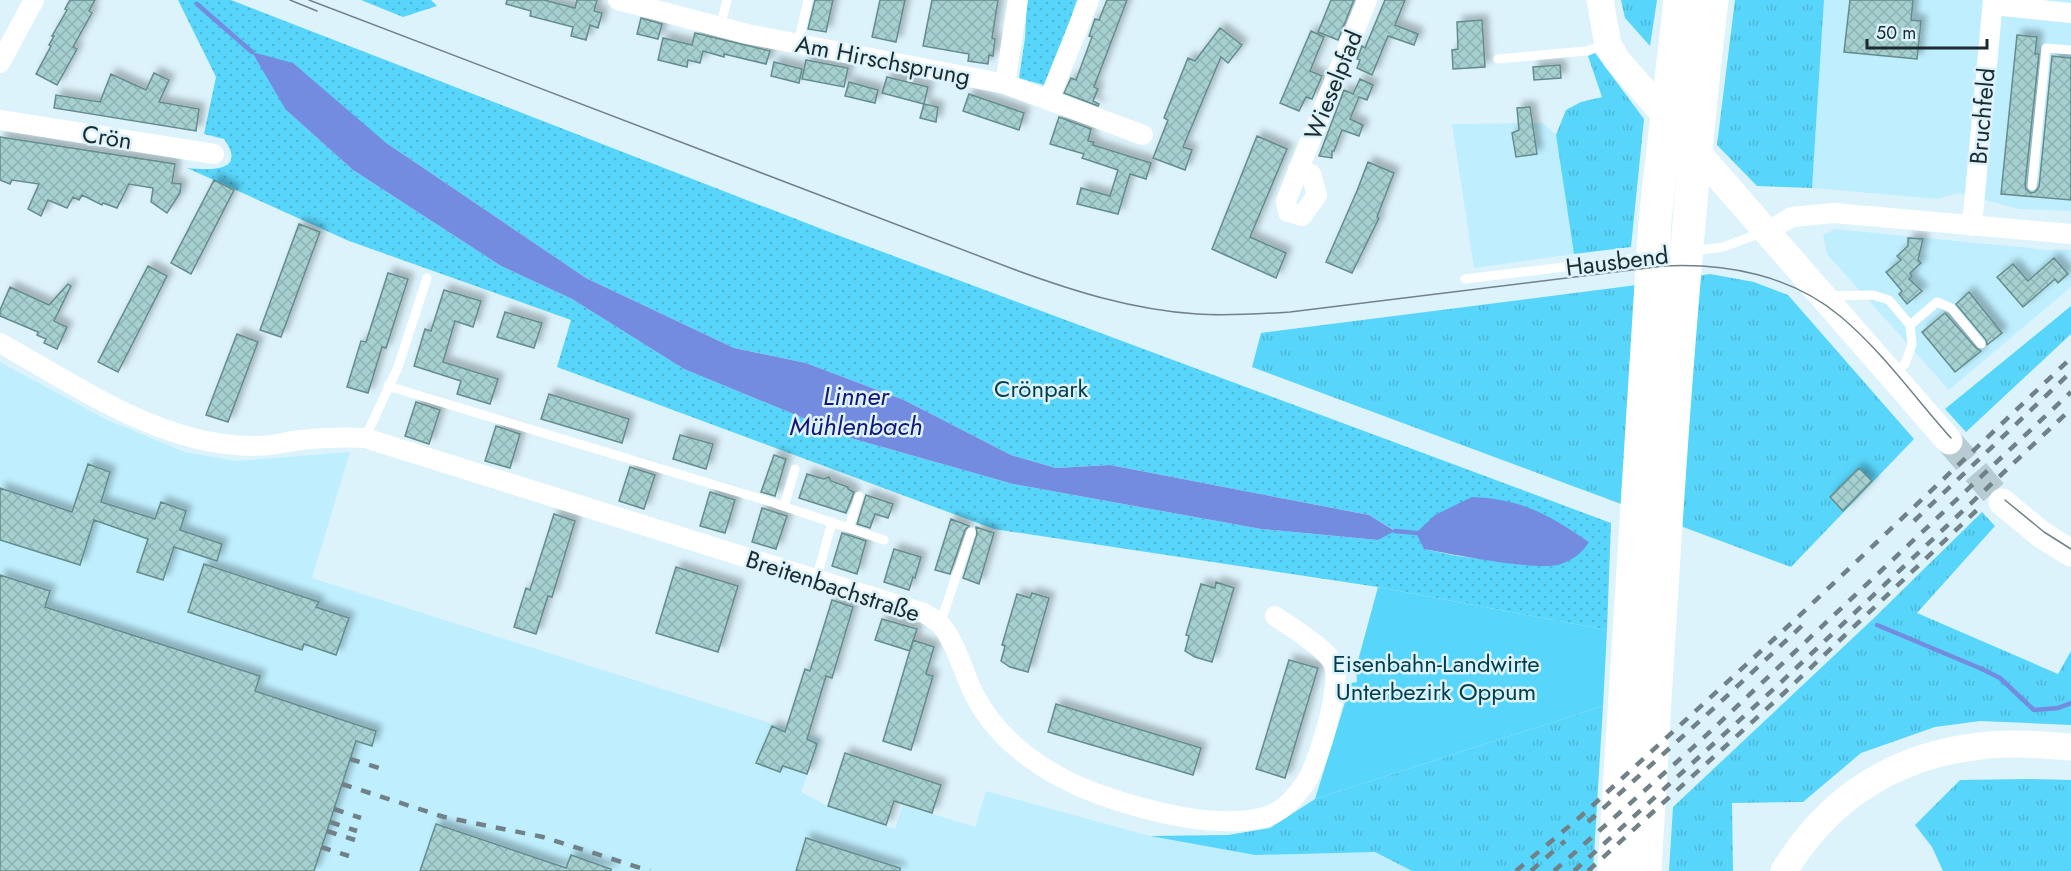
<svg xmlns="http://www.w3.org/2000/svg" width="2071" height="871" viewBox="0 0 2071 871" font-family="Jost,sans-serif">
<defs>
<pattern id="grass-tufts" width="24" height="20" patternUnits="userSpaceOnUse" patternTransform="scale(1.5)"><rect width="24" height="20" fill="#58d5fa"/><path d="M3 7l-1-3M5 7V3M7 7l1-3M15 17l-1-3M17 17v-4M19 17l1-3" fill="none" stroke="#4cb7d7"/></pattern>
<pattern id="park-dots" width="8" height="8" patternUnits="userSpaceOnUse" patternTransform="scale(1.5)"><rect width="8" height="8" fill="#58d5fa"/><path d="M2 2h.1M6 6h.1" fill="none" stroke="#4cb7d7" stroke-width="1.8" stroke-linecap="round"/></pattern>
<pattern id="building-cross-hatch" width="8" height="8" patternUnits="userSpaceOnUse" patternTransform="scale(1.5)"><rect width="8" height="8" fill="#a6d0d0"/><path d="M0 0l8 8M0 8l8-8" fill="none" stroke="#8eb3b3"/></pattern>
<filter id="shadow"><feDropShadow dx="5.5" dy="-5.5" stdDeviation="3" flood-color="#0004"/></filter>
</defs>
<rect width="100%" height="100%" fill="#ddf3fb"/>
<path fill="#bfefff" d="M1824,0H2071V211L2019,209L1958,193L1938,199L1812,188Z
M1543,123L1556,135L1574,254L1474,268L1452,124Z
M1835,229L2048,250H2071V287L1949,390L1827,254L1823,235Z
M0,362L105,419L185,452L236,461L350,452L312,578L821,739L801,792L828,806L895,829L903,805L975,827L986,791L1150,836L1255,855L1375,852L1412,871H0Z"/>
<path fill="url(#grass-tufts)" d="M1621,0H1657L1650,46L1625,18Z
M1735,0H1824L1812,188L1757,186L1717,145Z
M1595,53L1644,119L1631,247L1574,254L1556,135L1566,110L1581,102L1602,97L1588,56Z
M1710,274L1754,282L1788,295L1914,439L1791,567L1252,367L1261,333L1629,286Z
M2071,306V334L1966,432L1945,409Z
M1982,512L1995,526L1917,613L2058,674L2071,651V725L1980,721L1935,727L1861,753L1803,802L1732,803L1733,871H1669L1673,807L1873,619Z
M1603,706L1593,871H1412L1375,852L1255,855L1150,836L1228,835L1270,828L1315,799Z
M2029,779L2071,780V871H1943L1932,847L1915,825L1960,780Z"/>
<path fill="url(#park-dots)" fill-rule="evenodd" d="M178,0H231L832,233L1611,523L1607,630L1378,587L994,529L557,367L571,320L349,241L187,168C209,170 248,173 224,139L204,134L216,77ZM286,110L385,142L586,278L734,348L806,363L904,400L1011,455L1056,468L1110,465L1369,515L1394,530L1378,540L1261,529L1013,484L854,439L684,369L572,299L501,266L353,170ZM1569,529L1589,542L1527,565L1457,556L1424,549Z
M361,0H431L437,6L403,17Z
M1027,0H1077L1047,86L1019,78L1025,38Z"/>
<path fill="#58d5fa" d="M1378,587L1607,630L1603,706L1315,799L1351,683L1357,682L1356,668Z"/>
<path fill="#748ce0" d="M252,52L293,63L385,142L586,278L734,348L806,363L904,400L1011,455L1056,468L1110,465L1369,515L1395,531L1378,540L1261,529L1013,484L854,439L684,369L572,299L501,266L353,170L286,110Z
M1472,497C1522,499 1549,515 1589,542C1581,554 1574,559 1561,564C1538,572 1451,554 1424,549L1416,533L1435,515Z"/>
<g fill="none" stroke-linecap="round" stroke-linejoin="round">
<path stroke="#748ce0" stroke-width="4.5" d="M197,4L252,52
M1395,531L1416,533
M1877,625L1982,669L2000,678L2034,710L2058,708L2071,703"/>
</g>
<path fill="url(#building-cross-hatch)" stroke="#658c8c" stroke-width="1.5" filter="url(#shadow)" d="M70,0H95L89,11L92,13L73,47L77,49L57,85L36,74L51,46L49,45L54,36H52L67,10L65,9Z
M507,0H544L575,8L577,0H597L594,11L602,13L598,28L590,25L586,40L571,36L573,27L530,16L531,11L506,4Z
M815,0H833L826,32L808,29Z
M880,0H905L896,42L872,37Z
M932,0H998L992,38L995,39L993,56L989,55L988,64L968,61L969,54L923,46Z
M1107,0H1127L1094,87L1098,89L1093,101L1099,104L1098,106L1064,93L1071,78L1076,80L1092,37L1089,36L1095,19L1099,20Z
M1331,0H1354L1338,40L1318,32Z
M1385,0H1405L1395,25L1418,34L1414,45L1388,36L1372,75L1357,68L1360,60L1357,59L1362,46L1365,48Z
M1850,0H1913L1911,20L1921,21L1917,59L1844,52Z
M641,18L662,24L658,39L637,34Z
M1482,20L1485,67L1453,69L1452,50L1458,49L1457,22Z
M1220,28L1242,45L1228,63L1221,57L1183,147L1192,150L1185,170L1153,158L1168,120L1164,118L1188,58L1195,61Z
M1311,31L1324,37L1310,71L1322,76L1312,99L1306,97L1299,111L1280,103Z
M695,33L770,51L766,64L724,54V57L703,51L700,63L688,60L687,67L658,60L663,38L692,45Z
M2017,35L2037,37L2035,54H2039L2025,185L2026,189L2031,193L2035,192L2039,187L2052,56L2071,58V200L2001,194Z
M806,60L848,68L844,87L802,79Z
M774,62L802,69L799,83L771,76Z
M1560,65L1561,78L1534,80L1533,67Z
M154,73L169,80L159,102L199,109L196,131L54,108L56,95L100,102L111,74L146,90Z
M887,77L928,87L924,104L882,93Z
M1360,79L1373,85L1367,100L1359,97L1350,119L1363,125L1359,136L1342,130L1334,151H1332V158L1319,156L1344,90L1353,94Z
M849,82L878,90L875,103L845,96Z
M969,94L1024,113L1019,130L963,111Z
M924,104L938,107L936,122L920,118Z
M1530,107L1537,154L1516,157L1512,133L1519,130L1517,108Z
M1059,117L1091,129L1088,141L1094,142L1093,145L1151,163L1146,179L1130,174L1118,214L1077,204L1081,188L1110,196L1118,170L1082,158L1084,154L1050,144Z
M1257,136L1287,149L1250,237L1286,253L1276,278L1212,249Z
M0,137L175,164L172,183L181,184L180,193L167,213L151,202L153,188L129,184L117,208L103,203L102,205L82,195L79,200L73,197L67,208L48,200L41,216L28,209L39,184L12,180L10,184L0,180Z
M1368,162L1394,173L1377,217L1379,218L1352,273L1326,262L1357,191Z
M214,180L234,190L191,274L171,263Z
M299,224L320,232L281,337L260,330Z
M1908,238L1923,239L1918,260L1921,263L1910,273L1912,276L1909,279L1922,291L1907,304L1899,294L1902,291L1886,272L1901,260L1897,256L1908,246Z
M2054,258L2068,274L2058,283L2055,279L2023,307L1997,277L2013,264L2028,281Z
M148,266L167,276L118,372L98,362Z
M388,273L408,279L386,348L382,347L368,393L347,387L361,341L366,342Z
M68,284L71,286L54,321L67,327L57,349L44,343L46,339L37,335L38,332L0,316V310L10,287L49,305Z
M444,290L481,301L473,327L455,321L443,362L498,379L490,404L457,394L461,381L414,366L425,329L431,331Z
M1969,292L2002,333L1987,345L1986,340L1956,304Z
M505,312L542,323L534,348L497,337Z
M1945,313L1976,348L1981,351L1955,372L1922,332Z
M237,334L258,342L228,422L206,415Z
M549,394L629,419L622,443L541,419Z
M416,402L440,410L429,444L405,436Z
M496,426L520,434L510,468L485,461Z
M680,435L713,444L706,469L673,459Z
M774,455L786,459L775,496L761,492Z
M88,464L110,472L101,502L155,519L161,502L186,511L180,530L222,544L217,561L174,547L163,580L137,572L148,539L94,520L80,565L0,540V488L72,512Z
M630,467L655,475L644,509L619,501Z
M1859,468L1872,481L1843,511L1830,497Z
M807,474L824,479L829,477L831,481L848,487V489L854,492L846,513L799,498Z
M710,492L735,500L725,533L700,526Z
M866,495L893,504L888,518L875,514L870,528L857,524Z
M762,508L787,516L776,549L752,542Z
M554,514L575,521L552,597L548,596L536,634L514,627L526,588L530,590Z
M951,519L969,526L965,530L950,574L935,570Z
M976,527L994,533L979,584L963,578L977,534Z
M842,533L866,541L857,574L832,566Z
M894,549L921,557L915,578L913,577L909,590L884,582Z
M204,564L319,602L316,607L349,618L336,655L304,644L302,650L188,612Z
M676,567L738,586L718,652L656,633Z
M0,575L50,591L45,607L260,676L255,691L376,731L372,746L356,741L314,871H0Z
M1216,582L1234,588L1212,662L1195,657L1185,651L1189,636L1186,635L1201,584L1215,588Z
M1032,593L1049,598L1028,672L1010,667L1001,661L1005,646L1002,645L1017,594L1030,598Z
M832,600L853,607L832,678L826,676L807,739L817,744L807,774L783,766L780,772L756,763L772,726L785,732L805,669L810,671Z
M882,619L917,629L910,651L875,640Z
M913,640L934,647L926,674L933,676L911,750L883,741Z
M1289,660L1318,668L1285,778L1256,769Z
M1056,704L1201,748L1193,775L1048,732Z
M845,753L941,785L932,813L894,801L886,825L828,806Z
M436,824L566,868L571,855L611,869V871H420Z
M806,838L900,868V871H796Z"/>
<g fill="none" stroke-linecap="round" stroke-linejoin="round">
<path stroke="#b6cbd2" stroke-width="27" stroke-dasharray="27 14" stroke-linecap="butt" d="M1949,441L2002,502"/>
<path stroke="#fff" stroke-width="9" d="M720,27L727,0
M798,44L808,0
M1498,59L1586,51L1605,45
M2032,186L2046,48L2071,50
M1694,251L1723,247L1764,232
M1465,279L1647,257
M1829,296L1873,295L1889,300L1910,325L1912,344L1905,364L1893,373
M1910,325L1937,302L1951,308L1981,344
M388,386L771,502L884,540
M365,438L398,367L427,278
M784,506L795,469
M849,527L859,496
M816,580L832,522
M940,624L971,532"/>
<path stroke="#fff" stroke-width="20" d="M618,0L747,34L1005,84L1143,135
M1993,5L2071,13
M0,63L34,0
M1005,84L1018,0
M1049,99L1089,0
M0,120L214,154
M1298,169L1311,174L1317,195L1302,216L1288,212L1286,201L1367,0
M1972,226L1993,0
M1766,232L1792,217L1834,213L2071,234
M0,343C78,386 159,445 251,446C267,447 284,442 301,440C322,438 343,437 365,438L924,613C929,616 934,619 939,623C954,637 965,677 975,696C1000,744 1051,778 1101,795C1146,811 1218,830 1265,817C1282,812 1296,797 1306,782C1318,764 1342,685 1334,665C1327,648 1290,627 1275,616"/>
<path stroke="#fff" stroke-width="27" d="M1600,0L1608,45L1617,60L1949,441
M2002,502L2042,535L2071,553
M1784,871C1829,797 1894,756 1980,746C2010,742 2041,745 2071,747"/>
<path stroke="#fff" stroke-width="33" d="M1614,871L1655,221L1680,0
M1645,871C1662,580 1678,289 1712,0"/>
<path stroke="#708288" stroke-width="1.5" d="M290,0L317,11
M309,0L1013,269C1073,291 1133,310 1197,314C1228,316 1259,314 1290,312L1664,266C1726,263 1791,275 1840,316C1882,351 1915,398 1951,438
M2005,500L2044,532L2071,549"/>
<path stroke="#708288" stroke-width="4.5" stroke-dasharray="10 10" stroke-linecap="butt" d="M1914,521L2071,372
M350,759L379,768
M342,784L444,817L543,837L650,871
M334,809L361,818
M330,822L357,831
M1588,822L1713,709L1807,621
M327,831L355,840
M321,847L349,856
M1516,871L1580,817L1798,617L2071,358
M1531,871L1565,841
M1554,871L1698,743L2071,392
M1574,871L1777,686L2071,409
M1588,871L1783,694L1977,510"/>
</g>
<g text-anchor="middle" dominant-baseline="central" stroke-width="5" stroke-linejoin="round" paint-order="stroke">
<g font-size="24" fill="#1b2a2e" stroke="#ddf3fb">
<text transform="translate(883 60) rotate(11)">Am Hirschsprung</text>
<text transform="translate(1333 85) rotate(-68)">Wieselpfad</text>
<text transform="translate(1982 116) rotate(-85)">Bruchfeld</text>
<text transform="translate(107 137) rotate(9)">Crön</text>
<text transform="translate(1617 261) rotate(-7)">Hausbend</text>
<text transform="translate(833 586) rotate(18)">Breitenbachstraße</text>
</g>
<g font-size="24" fill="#003e4e" stroke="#ddf3fb">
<text x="1041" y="388">Crönpark</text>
<text x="1436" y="663">Eisenbahn-Landwirte<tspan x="1436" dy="28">Unterbezirk Oppum</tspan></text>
</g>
<g font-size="26" font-style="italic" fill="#151678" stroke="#ddf3fb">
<text x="856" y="396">Linner<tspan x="856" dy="30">Mühlenbach</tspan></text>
</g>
</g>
<path d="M1867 39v9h120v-9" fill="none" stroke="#1b2a2e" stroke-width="3"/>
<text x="1876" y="39" font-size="18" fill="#1b2a2e" stroke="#ddf3fb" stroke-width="4.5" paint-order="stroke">50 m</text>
</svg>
